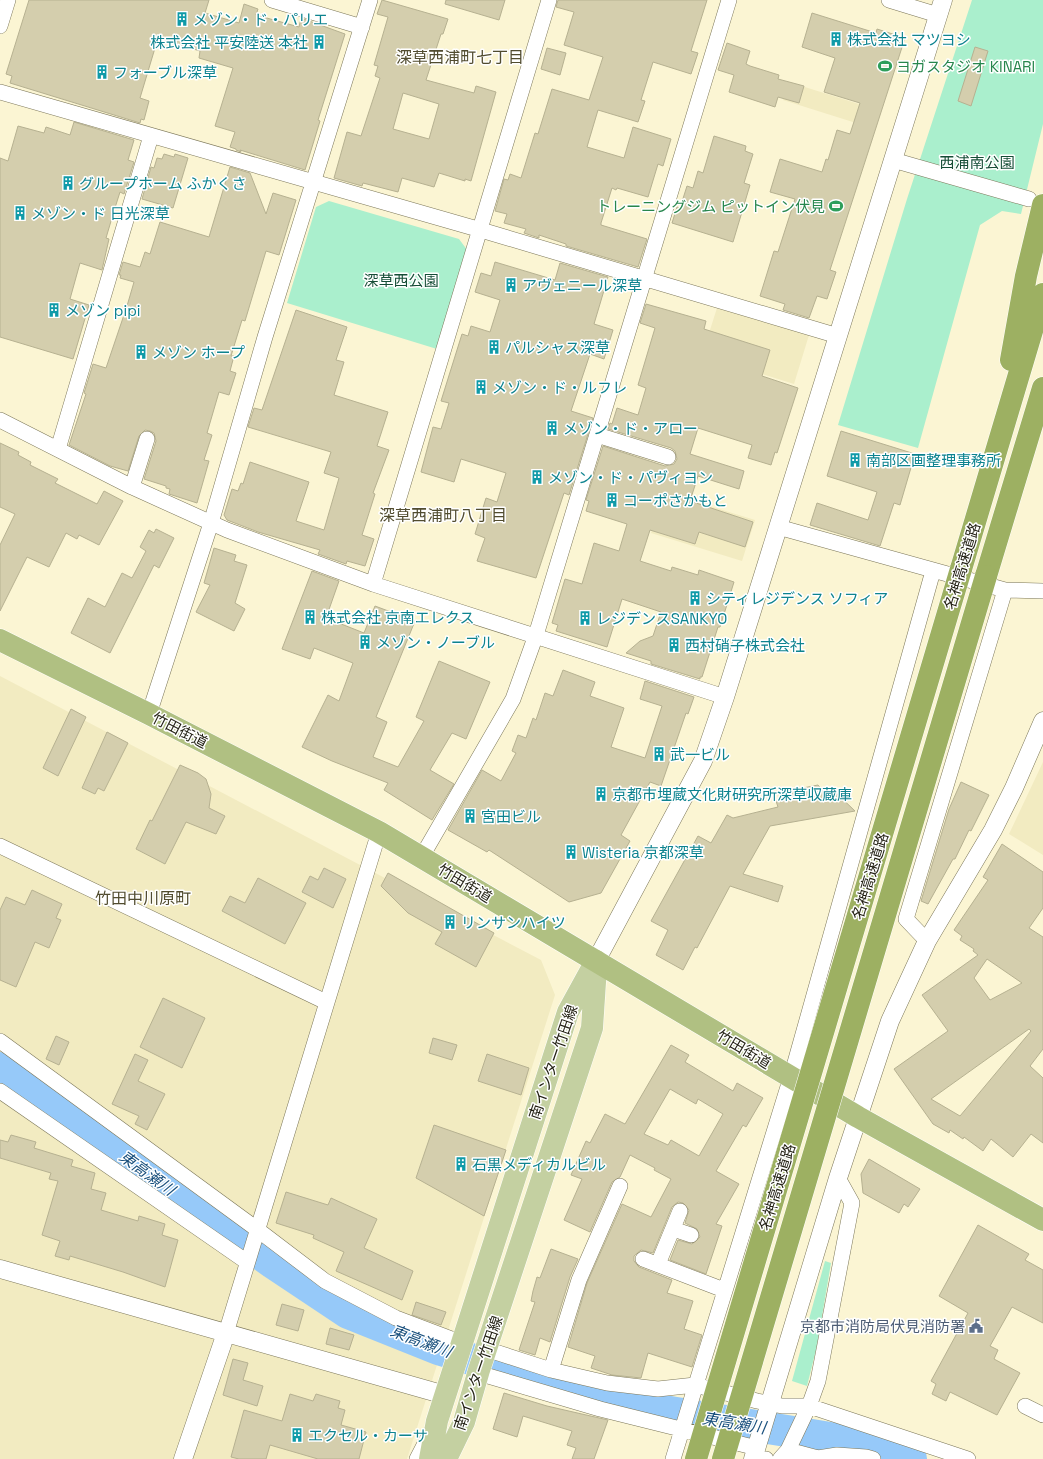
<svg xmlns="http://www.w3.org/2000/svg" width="1043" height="1459" viewBox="0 0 1043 1459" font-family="'Space Grotesk','Noto Sans JP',sans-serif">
<rect width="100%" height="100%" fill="#fbf5d3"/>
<path fill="#f2ebc1" d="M789,82L881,111L875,129L783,100Z
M717,308L809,335L794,384L702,355Z
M664,492L755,520L742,561L651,533Z
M0,676L541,960L555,995L407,1459H0Z
M1043,762V855L1009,834Z"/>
<path fill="#aaefcd" d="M972,0H1043V124L1021,214L1002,211L980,225L918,448L838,425L907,199Z
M329,201L459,239L468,251L437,349L287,303L316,207Z
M825,1261L831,1263L817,1346L807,1386L792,1381Z"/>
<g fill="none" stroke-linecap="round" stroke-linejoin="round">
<path stroke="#96c9f9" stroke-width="32" d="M0,1068L273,1263L348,1313L438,1349L585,1394L664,1411L867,1444L911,1459"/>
</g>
<path fill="#d4cead" stroke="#b6b191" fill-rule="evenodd" d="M29,0H209L205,13L239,23L244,4L258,9L256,15L299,27L301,18L345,34L318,120L320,121L305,170L240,150L241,152L236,150V149L230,147L235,132L215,126L233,68L199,58L200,51L158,38L140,98L149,101L144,120L141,119L140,123L10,83L12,76L6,74Z
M382,0L448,19L443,34H441L426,80L474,93L476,86L496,92L471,181L465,179V181L439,173L434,187L402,178L398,192L363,183L362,186L334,178L347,132L361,136L380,78L375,76L378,66L374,65L388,17L377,14ZM403,93L439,104L429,139L393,129Z
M446,0H505L499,20L445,4Z
M558,0H707L691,51L698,53L691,74L653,62L641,100L645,101L638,122L598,110L587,147L624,158L633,127L671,139L663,166L658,164L648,197L617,188L616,190L612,188L601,223V225L647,239L638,267L566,246V244L539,235V238L524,233L526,229L504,223L507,214L495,211L504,179L508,180L510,174L521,178L535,133L538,134L552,89L589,100L603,57L564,45L574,12L556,7Z
M812,13L876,33L877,29L905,38L830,270L836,272L827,299L817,296L809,318L783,310L785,304L760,296L774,251L778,252L795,199L770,192L780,159L822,172L826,159L828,160L837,130L850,134L860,103L824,92L835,58L802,47Z
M727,43L750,51L746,64L750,66L779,75L778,79L804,86L799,103L778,97L775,107L729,92L734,75L718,70Z
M975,47L988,51L971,106L958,101Z
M547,48L566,53L560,75L541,69Z
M74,122L134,140L128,160L134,162L124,194L120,192L114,211L106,238L109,239L102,270L80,263L70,299L89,305L73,359L0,337V158L8,161L18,126L44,133L46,127L70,135Z
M714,136L746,146L745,151L753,154L744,183L750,185L733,242L672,223L677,207L680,208L687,186L693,188L698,171L703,173Z
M164,154L174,157L175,154L188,158L173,208L142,199L151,167L154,168L157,158L162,159Z
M230,167L250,173L266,214L273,193L296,200L279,255L266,251L245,321L242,320L231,356H234L230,371L236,373L229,395L219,392L207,433L212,435L204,460L209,461L197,503L169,494L170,489L166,488V486L144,479L156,441L154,433L150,431L145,430L139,436L128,471L110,466L69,445L86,394L84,393L93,364L106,368L127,306L134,282L120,278L121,275H119L123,262L140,267L145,252L150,254L160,222L209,237Z
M495,262L555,280L560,263L608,277L594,324L613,330L604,359L590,354L571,411L593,418L569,495L564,493L536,578L477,561L485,538L475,534L486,498L497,502L506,473L461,459L454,482L421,472L433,427L441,429L449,403L441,401L462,334L468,336L471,326L490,332L500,300L475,292L481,273L491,276Z
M646,304L706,321L704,329L770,350L762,376L798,388L777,453L775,452L771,465L748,458L752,445L698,428L690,454L744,471L739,489L698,476L690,501L753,522L745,547L699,532L695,544L650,530L640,561L671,571L672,567L698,575L699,570L734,582L720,627H718L702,677H700V679L651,664V661L626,653L640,641L653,636L661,612L622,599L607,647L556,631L558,625L552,623L565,579L582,584L594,543L619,551L627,524L586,511L589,501L586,500L603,446L665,466L674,464L677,459L675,451L671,448L608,429L610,423L612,424L617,408L638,415L646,388L638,385L655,328L640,323Z
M296,310L347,327L336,360L344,362L334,395L388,412L377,446L389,450L373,493L375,494L362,535L374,539L365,566L347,561L346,564L318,554L320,550L258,532L227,520L224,515L232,489L238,491L241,483L243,484L250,462L309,482L296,521L324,530L339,478L324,473L331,452L248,427L254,408L262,410Z
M841,431L915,454L900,505L894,503L880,546L810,525L817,503L868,520L877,492L827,476Z
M0,443L19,452L18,455L31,462L30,465L58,479L55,483L97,504L104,491L123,501L99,545L79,535L77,539L66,533L49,567L27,557L0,611V545L15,514L0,507Z
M156,529L174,538L159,568L154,565L110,653L71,633L88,598L105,607L122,573L132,578L146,551L140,547L149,530L154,533Z
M214,548L236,555L234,561L247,565L235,603L245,609L234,631L196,612L210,585L204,583Z
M312,571L339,581L326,618L364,633L375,606L415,621L376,717L387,722L373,757L398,767L424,721L416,717L439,661L490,682L466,739L452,733L430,770L454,784L432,820L384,790L388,783L332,761L302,747L328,695L339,701L353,663L314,648L310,659L282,649Z
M563,670L595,682L590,696L624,708L611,747L645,758L662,706L640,699L645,681L694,697L688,714L686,713L661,786L650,782L621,835L630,841L601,893L569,902L489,850L487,852L448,830L482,770L501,781L516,753L512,751L518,735L526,738L533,718L536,720L545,693L553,696Z
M71,709L86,717L58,776L43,768Z
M107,732L128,743L104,791L98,788L95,794L82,788Z
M180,765L198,773L206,779L211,794L209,808L225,816L216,834L186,822L165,864L136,849L150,820L152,821Z
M961,782L989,795L971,831L969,830L955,859H953L928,904L921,901L949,809Z
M818,785L823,791L831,788L855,811L770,826L743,874L783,886L778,902L730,886L697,948L695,947L683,970L656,955L668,930L651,921L698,836L711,843L727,815L733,818L778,807L776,801L790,798L788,791Z
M1002,844L1043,872V908L1029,928L1043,937V1049L1030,1066L1043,1078V1143L1031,1134L1013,1157L991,1139L983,1151L964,1137L963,1139L950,1130L949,1133L933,1124L894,1069L948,1031L922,995L978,955L973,951L974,949L960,940L962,936L954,930L988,880L983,877ZM987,959L1022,983L990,1000L974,978ZM1029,1029L1031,1031L960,1116L931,1099Z
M324,868L346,879L333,908L302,892L310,876L318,880Z
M388,873L494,933L476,967L435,944L442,932L408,913L381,886Z
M258,878L306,903L285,944L222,911L230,896L245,903Z
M32,890L62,904L56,918L61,920L49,948L35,942L16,987L0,980V910L6,897L25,905Z
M163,998L205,1018L182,1068L140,1047Z
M56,1036L69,1042L59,1065L46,1059Z
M433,1038L457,1045L452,1060L429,1053Z
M671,1045L689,1055L685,1062L733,1091L737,1083L763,1098L746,1127L743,1125L716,1171L739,1184L716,1224L722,1226L706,1274L670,1260L678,1240L692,1244L700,1237L697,1229L685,1223L689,1210L683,1203L678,1202L672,1207L653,1253L641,1250L634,1256V1261L639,1267L672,1280L667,1293L693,1301L684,1329L702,1335L692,1367L648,1353L641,1378L612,1375L591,1368L595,1356L568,1347L587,1283L622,1204L651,1217L671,1179L654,1170L655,1168L630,1155L620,1177L612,1182L590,1232L564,1220L582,1179L571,1175L586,1141L590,1143L605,1114L625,1124ZM670,1089L696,1104L698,1099L723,1114L699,1156L671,1140L668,1145L644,1134Z
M135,1054L148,1060L138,1081L165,1094L147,1130L135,1124L139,1116L112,1104Z
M487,1054L529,1068L521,1095L478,1081Z
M434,1125L506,1150L484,1216L416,1178Z
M11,1135L36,1142L34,1148L73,1160L71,1166L95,1173L91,1189L106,1193L101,1210L138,1221L139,1216L165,1224L162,1235L178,1240L165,1287L123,1272L70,1256L69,1260L55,1256L60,1241L42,1235L58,1181L49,1179L51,1173L0,1158V1140L8,1142Z
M869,1159L920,1189L908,1207L904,1204L899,1213L863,1193L861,1174Z
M286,1192L328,1205L331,1198L377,1219L364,1248L413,1271L402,1300L336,1271L344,1252L313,1238L314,1235L276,1223Z
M978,1225L1029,1254L1025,1260L1043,1270V1323L1012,1307L990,1346L998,1350L994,1359L1020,1373L997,1415L950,1392L946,1401L932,1394L936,1384L931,1381L968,1313L939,1296Z
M551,1249L578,1259L570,1277L550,1342L540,1338L535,1355L519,1350L535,1302L531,1301L533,1291L537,1277L540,1278Z
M416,1302L446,1312L441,1325L412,1315Z
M282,1304L304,1310L298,1331L276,1325Z
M330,1328L354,1335L349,1350L326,1344Z
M233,1359L248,1363L243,1380L263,1386L257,1406L223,1395Z
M504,1393L547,1406L608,1420L594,1459H572L576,1448L567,1445L572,1431L523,1416L517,1437L493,1429Z
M290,1394L313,1401L316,1394L340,1401L338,1408L345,1410L341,1425L366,1432L359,1459H318L270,1445L266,1459H239L231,1457L244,1410L282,1421Z"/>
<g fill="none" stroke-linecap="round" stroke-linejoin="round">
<defs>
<path id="minor" d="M272,0L362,27
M889,0L938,15
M0,26L8,0
M0,92L481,230L838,336
M893,160L1029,199
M0,420L132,487L227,530L373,584L725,697
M597,435L668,457
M58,449L151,136
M132,487L147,439
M778,527L1005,590L1043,591
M373,584L549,0
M149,714L211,523L265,337L370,0
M0,846L326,1002
M421,858L513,699L536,635L729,0
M927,941L906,919L1005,590
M0,1041L258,1230L325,1281L396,1318L462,1343
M0,1091L247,1262
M673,1229L691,1235
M643,1259L724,1290
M658,1264L680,1211
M226,1333L379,832
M486,1349L551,1370L607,1383L658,1389L695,1385L757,1401L782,1406H809L968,1459
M551,1370L579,1280L620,1186
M478,1373L600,1409L757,1448
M1025,1406L1043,1415
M788,1450L818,1458L837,1455L866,1457L873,1459
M754,1458L766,1459
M417,1459L431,1432
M673,1459L791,1077L933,571
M780,1459L788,1450L809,1406L818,1381L852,1203L838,1178"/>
<path id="tertiary" d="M596,961L703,761L725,697L943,0
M0,1269L445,1395
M183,1459L226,1333
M753,1459L838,1178L890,1021L927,941L993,830L1014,788L1043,721"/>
<path id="primary" d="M430,1459L437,1421L568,1012L596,961
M446,1459L464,1422L479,1370L592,1028L596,967"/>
<path id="trunk" d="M0,640L149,714L379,832L858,1117L1043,1220"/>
<path id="motorway" d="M1011,360L1026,276L1043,205
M961,569L1043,294
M986,576L1043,388"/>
</defs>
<use href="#minor" stroke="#7c7759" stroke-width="16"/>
<use href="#tertiary" stroke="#7c7759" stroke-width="19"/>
<use href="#primary" stroke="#fff" stroke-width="23"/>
<use href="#trunk" stroke="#fff" stroke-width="23"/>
<use href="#motorway" stroke="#fff" stroke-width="23"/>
<use href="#minor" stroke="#fff" stroke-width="15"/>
<use href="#tertiary" stroke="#fff" stroke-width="18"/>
<use href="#primary" stroke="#c4d0a1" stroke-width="22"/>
<use href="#trunk" stroke="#b0c082" stroke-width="22"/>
<use href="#motorway" stroke="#9db062" stroke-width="22"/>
<defs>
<path id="motorway-bridge" d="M696,1459L961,569
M723,1459L986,576"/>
</defs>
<use href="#motorway-bridge" stroke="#fff" stroke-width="23" stroke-linecap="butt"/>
<use href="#motorway-bridge" stroke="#9db062" stroke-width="22"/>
</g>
<defs>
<symbol id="building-bare" viewBox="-9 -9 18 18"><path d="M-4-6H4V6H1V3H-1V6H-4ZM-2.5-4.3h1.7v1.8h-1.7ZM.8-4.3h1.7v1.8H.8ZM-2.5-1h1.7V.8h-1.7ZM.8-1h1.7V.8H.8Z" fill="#0f9aa8" stroke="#fff" stroke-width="2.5" paint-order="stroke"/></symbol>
<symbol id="stadium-bare" viewBox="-9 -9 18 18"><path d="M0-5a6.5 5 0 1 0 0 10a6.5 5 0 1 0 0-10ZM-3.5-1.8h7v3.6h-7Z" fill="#2e9e5b" stroke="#fff" stroke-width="2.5" paint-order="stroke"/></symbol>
<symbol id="civic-bare" viewBox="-9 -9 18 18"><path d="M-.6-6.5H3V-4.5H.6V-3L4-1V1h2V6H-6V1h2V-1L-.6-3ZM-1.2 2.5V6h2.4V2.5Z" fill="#5c6f8a" stroke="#fff" stroke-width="2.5" paint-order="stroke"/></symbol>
</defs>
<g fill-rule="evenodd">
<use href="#building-bare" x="172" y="9" width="20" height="20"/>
<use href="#building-bare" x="826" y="29" width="20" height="20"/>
<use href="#building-bare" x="309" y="32" width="20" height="20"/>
<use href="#stadium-bare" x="875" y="56" width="20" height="20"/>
<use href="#building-bare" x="92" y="62" width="20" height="20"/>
<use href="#building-bare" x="58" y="173" width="20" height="20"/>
<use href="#stadium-bare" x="826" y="196" width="20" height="20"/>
<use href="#building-bare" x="10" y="203" width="20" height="20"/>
<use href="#building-bare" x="501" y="275" width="20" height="20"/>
<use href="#building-bare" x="44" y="300" width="20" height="20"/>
<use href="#building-bare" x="484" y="337" width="20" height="20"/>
<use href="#building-bare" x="131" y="342" width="20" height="20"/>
<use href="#building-bare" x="471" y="377" width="20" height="20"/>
<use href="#building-bare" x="542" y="418" width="20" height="20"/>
<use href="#building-bare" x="845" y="450" width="20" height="20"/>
<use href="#building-bare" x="527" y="467" width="20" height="20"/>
<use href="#building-bare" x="602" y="490" width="20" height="20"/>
<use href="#building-bare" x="685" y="588" width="20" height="20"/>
<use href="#building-bare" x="300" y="607" width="20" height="20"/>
<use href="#building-bare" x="575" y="608" width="20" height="20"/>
<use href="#building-bare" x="355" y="632" width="20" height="20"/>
<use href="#building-bare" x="664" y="635" width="20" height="20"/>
<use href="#building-bare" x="649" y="744" width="20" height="20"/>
<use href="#building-bare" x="591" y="784" width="20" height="20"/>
<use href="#building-bare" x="460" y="806" width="20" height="20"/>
<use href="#building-bare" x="561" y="842" width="20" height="20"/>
<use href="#building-bare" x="440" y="912" width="20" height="20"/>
<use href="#building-bare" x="451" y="1154" width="20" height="20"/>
<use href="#civic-bare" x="966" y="1316" width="20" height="20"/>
<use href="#building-bare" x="287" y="1425" width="20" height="20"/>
</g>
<g text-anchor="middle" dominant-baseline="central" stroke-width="3" stroke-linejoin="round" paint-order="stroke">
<g font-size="15" fill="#0d838f" stroke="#fff" text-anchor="start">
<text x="193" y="19">メゾン・ド・パリエ</text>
<text x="847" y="39">株式会社 マツヨシ</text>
<text x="308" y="42" text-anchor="end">株式会社 平安陸送 本社</text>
<text x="113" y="72">フォーブル深草</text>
<text x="79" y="183">グループホーム ふかくさ</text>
<text x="31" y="213">メゾン・ド 日光深草</text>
<text x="522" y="285">アヴェニール深草</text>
<text x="65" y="310">メゾン pipi</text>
<text x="505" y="347">パルシャス深草</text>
<text x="152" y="352">メゾン ホープ</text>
<text x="492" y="387">メゾン・ド・ルフレ</text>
<text x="563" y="428">メゾン・ド・アロー</text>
<text x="866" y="460">南部区画整理事務所</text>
<text x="548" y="477">メゾン・ド・パヴィヨン</text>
<text x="623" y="500">コーポさかもと</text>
<text x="706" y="598">シティレジデンス ソフィア</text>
<text x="321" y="617">株式会社 京南エレクス</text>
<text x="596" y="618">レジデンスSANKYO</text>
<text x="376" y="642">メゾン・ノーブル</text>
<text x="685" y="645">西村硝子株式会社</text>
<text x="670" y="754">武一ビル</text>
<text x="612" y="794">京都市埋蔵文化財研究所深草収蔵庫</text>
<text x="481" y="816">宮田ビル</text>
<text x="582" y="852">Wisteria 京都深草</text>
<text x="461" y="922">リンサンハイツ</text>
<text x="472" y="1164">石黒メディカルビル</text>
<text x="308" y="1435">エクセル・カーサ</text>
</g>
<g font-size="15" fill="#27864d" stroke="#fff" text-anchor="start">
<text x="896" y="66">ヨガスタジオ KINARI</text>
<text x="825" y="206" text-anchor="end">トレーニングジム ピットイン伏見</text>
</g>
<g font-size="15" fill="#154d36" stroke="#fff">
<text x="977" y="162">西浦南公園</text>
<text x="401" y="280">深草西公園</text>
</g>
<g font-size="15" fill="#211f12" stroke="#fff">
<text transform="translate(962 566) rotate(-73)">名神高速道路</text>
<text transform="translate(180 730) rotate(27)">竹田街道</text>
<text transform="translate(870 876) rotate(-73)">名神高速道路</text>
<text transform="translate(465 883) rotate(31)">竹田街道</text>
<text transform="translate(744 1049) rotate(31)">竹田街道</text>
<text transform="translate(553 1062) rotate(-71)">南インター竹田線</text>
<text transform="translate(777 1187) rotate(-73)">名神高速道路</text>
<text transform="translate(478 1373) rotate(-71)">南インター竹田線</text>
</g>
<g font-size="15" fill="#4e5e75" stroke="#fff" text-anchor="end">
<text x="965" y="1326">京都市消防局伏見消防署</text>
</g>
<g font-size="16" fill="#514c2f" stroke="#fff">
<text x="460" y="57">深草西浦町七丁目</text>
<text x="443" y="515">深草西浦町八丁目</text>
<text x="143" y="898">竹田中川原町</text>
</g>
<g font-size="16" font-style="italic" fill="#1b517e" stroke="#fff">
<text transform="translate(147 1173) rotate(36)">東高瀬川</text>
<text transform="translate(421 1341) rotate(21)">東高瀬川</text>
<text transform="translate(734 1423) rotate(9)">東高瀬川</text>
</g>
</g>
</svg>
